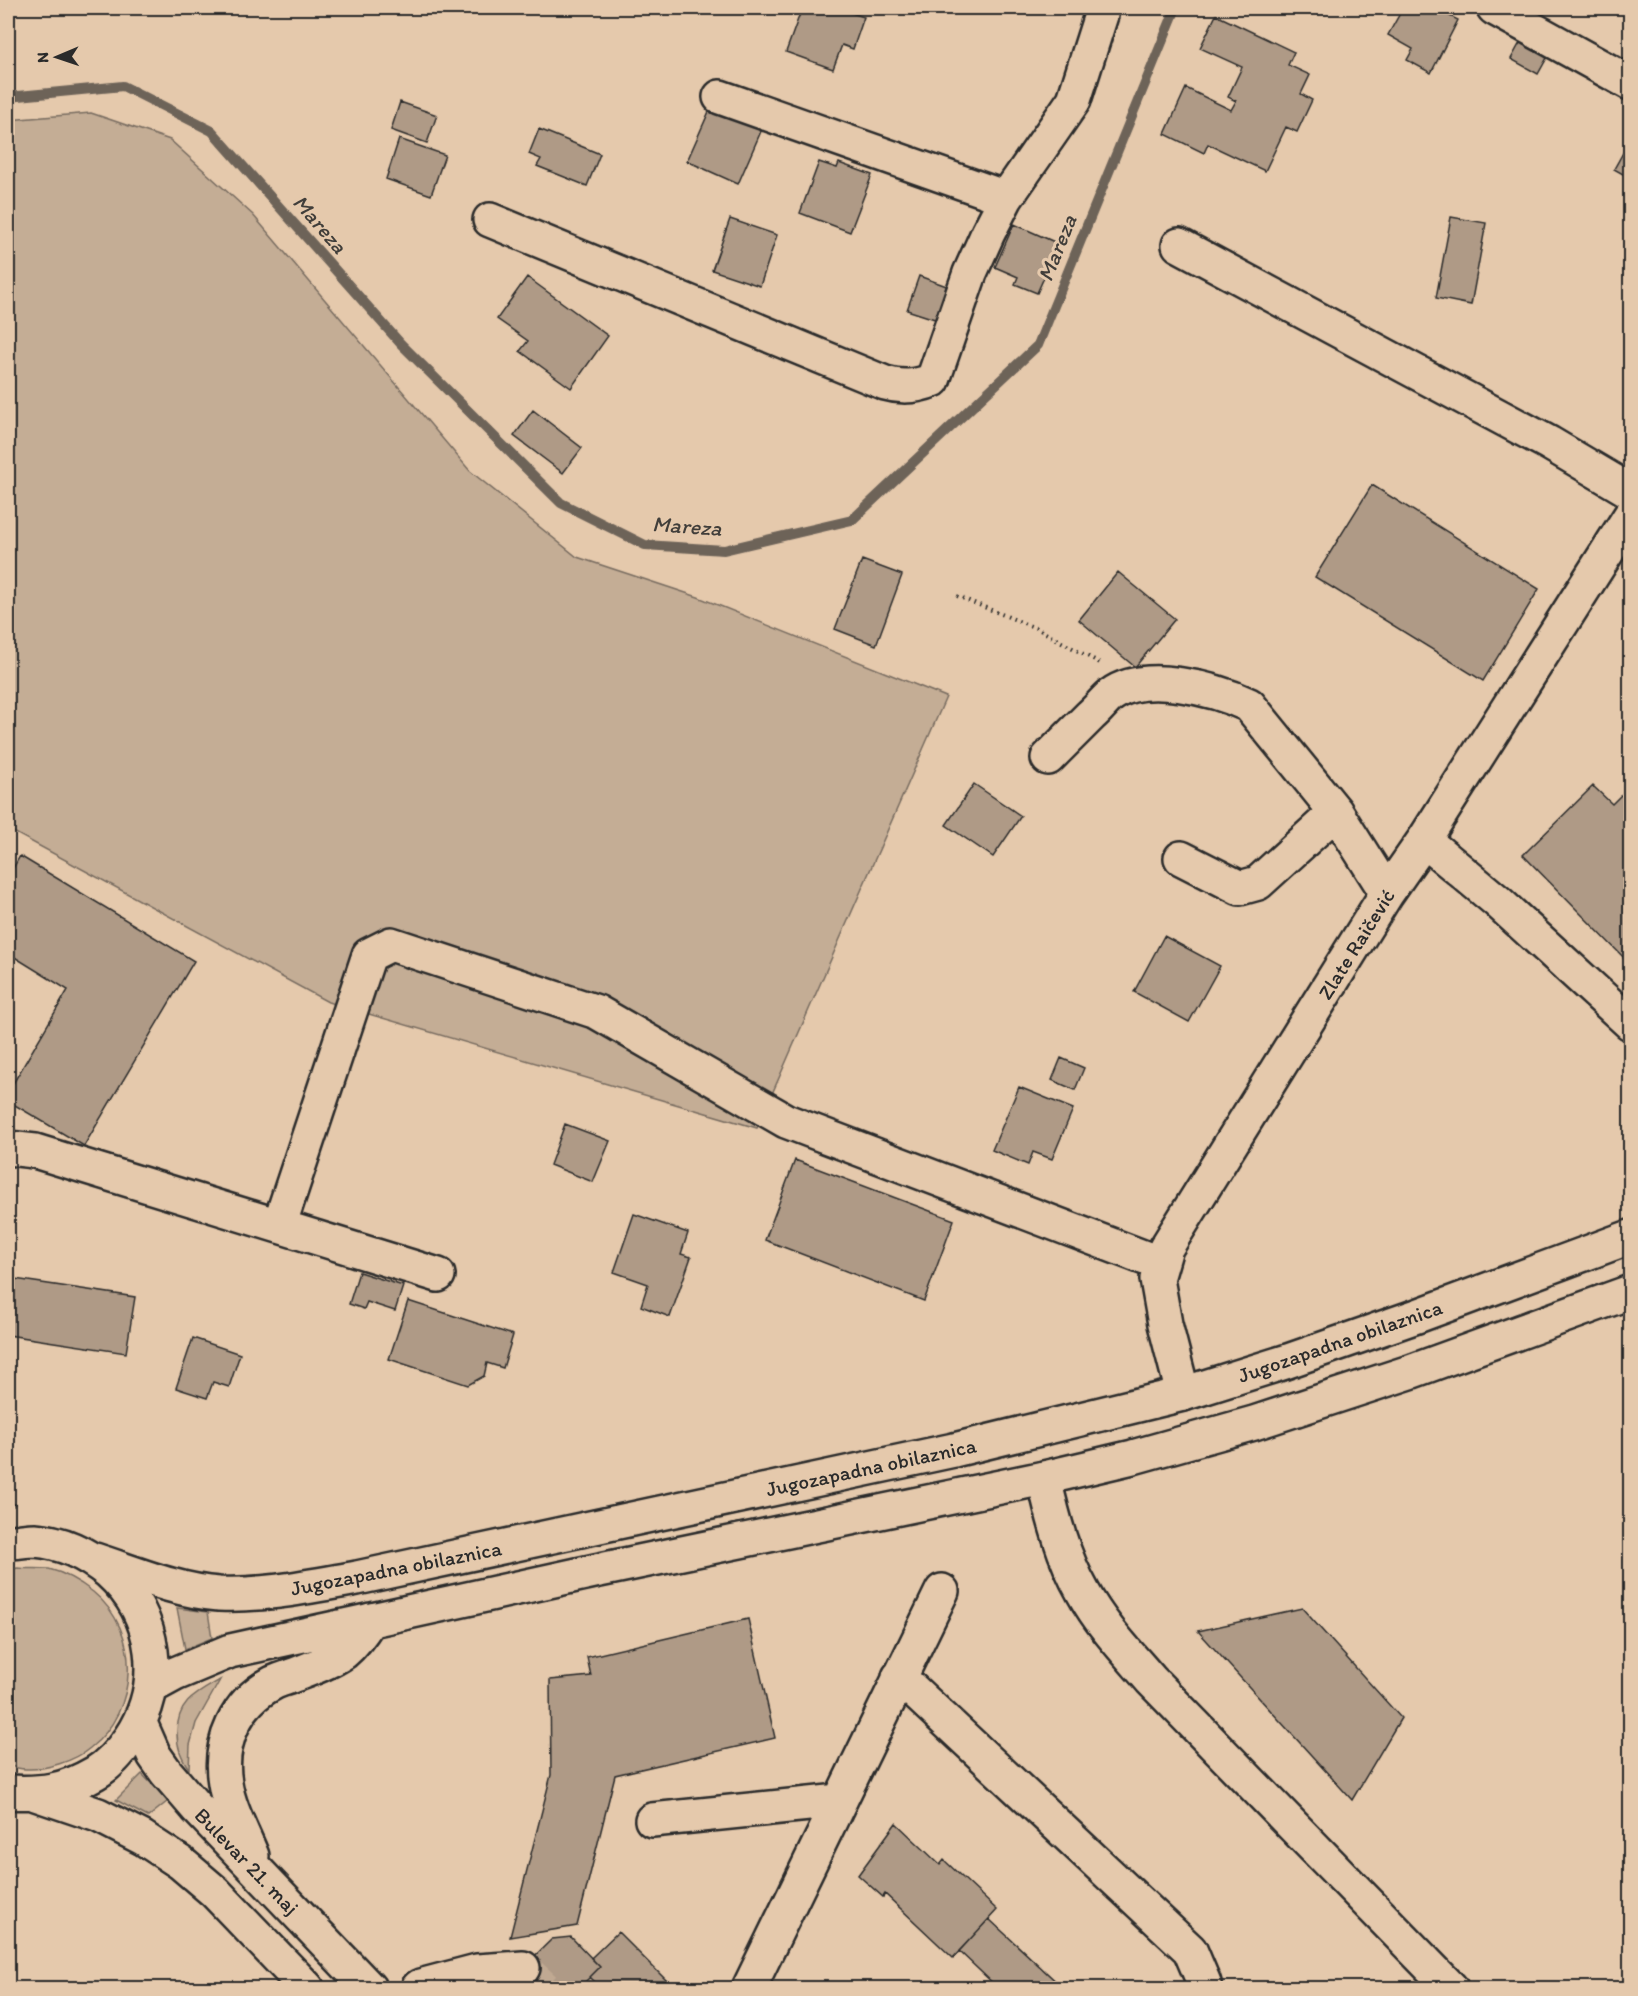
<svg xmlns="http://www.w3.org/2000/svg" width="1638" height="1996" viewBox="0 0 1638 1996" font-family="Itim,sans-serif">
<rect width="100%" height="100%" fill="#e5c9ac"/>
<filter id="ink" filterUnits="userSpaceOnUse"><feTurbulence type="fractalNoise" baseFrequency=".0167" numOctaves="2"/><feDisplacementMap in="SourceGraphic" scale="12" xChannelSelector="R" yChannelSelector="G"/><feConvolveMatrix kernelMatrix="1 2 1 2 8 2 1 2 1" color-interpolation-filters="sRGB"/></filter>
<g filter="url(#ink)">
<path fill="#c4ad95" stroke="#786c60" stroke-width="1.5" d="M91,113L170,140L253,215L470,471L577,557L698,597L946,697L757,1128L328,1002L8,829V120Z
M17,1568C27,1569 39,1568 49,1569C65,1573 80,1582 93,1592C142,1632 139,1710 90,1748C75,1761 45,1770 26,1769C20,1769 13,1767 8,1765V1571Z
M177,1608L208,1612L212,1638L185,1649Z
M220,1680L196,1723L190,1745L189,1769C181,1757 177,1747 177,1733C177,1702 196,1694 220,1680Z
M142,1774L168,1801L148,1817L116,1800Z"/>
<g fill="none" stroke-linecap="round" stroke-linejoin="round">
<path stroke="#6d6359" stroke-width="10" d="M8,97L123,86L212,131L401,344L561,503L645,545L724,550L852,520L1038,345L1176,8"/>
</g>
<path fill="#af9a86" stroke="#2b2b2b" stroke-width="1.5" d="M802,8H837L864,17L853,49L842,45L833,69L786,52Z
M1403,8H1434L1458,20L1431,73L1407,60L1413,49L1388,35Z
M1216,15L1294,52L1288,65L1310,75L1301,94L1312,100L1297,132L1286,127L1265,171L1208,144L1204,153L1165,134L1186,88L1231,110L1236,101L1228,97L1242,67L1200,48Z
M1521,41L1548,56L1538,74L1511,59Z
M400,102L437,115L427,143L391,130Z
M711,107L762,129L738,184L687,161Z
M539,129L600,154L587,186L537,166L541,159L529,154Z
M399,139L445,155L431,195L386,179Z
M1629,142H1630V178L1614,169Z
M819,162L837,168L839,163L872,175L850,232L800,213Z
M1451,217L1486,223L1471,305L1436,298Z
M730,219L777,235L760,286L712,270Z
M1014,224L1059,244L1037,293L1015,284L1018,277L995,267Z
M919,276L952,288L941,321L907,310Z
M527,277L608,336L571,388L520,351L528,341L497,319Z
M533,410L582,448L563,473L514,436Z
M1372,485L1539,589L1483,681L1315,577Z
M862,560L902,575L876,645L835,629Z
M1118,572L1175,619L1135,667L1079,620Z
M974,784L1021,816L993,857L946,825Z
M1593,786L1612,804L1630,786V964L1523,855Z
M20,856L194,961L84,1146L8,1101V1092L68,990L8,953V877Z
M1164,936L1220,966L1189,1022L1134,992Z
M1061,1058L1084,1068L1075,1090L1052,1080Z
M1019,1087L1073,1109L1052,1159L1033,1152L1028,1165L992,1150Z
M565,1124L610,1141L593,1182L550,1165Z
M795,1160L954,1220L924,1301L765,1240Z
M634,1214L688,1233L681,1254L691,1257L670,1317L641,1306L648,1284L614,1272Z
M359,1272L403,1286L395,1311L367,1302L364,1309L349,1304Z
M8,1278L135,1297L126,1353L8,1335Z
M408,1301L513,1335L503,1368L487,1363L484,1376L468,1385L389,1359Z
M193,1338L240,1354L229,1387L213,1382L207,1398L176,1388Z
M1302,1608L1401,1718L1352,1800L1198,1631Z
M748,1619L775,1738L615,1775L577,1926L510,1937L551,1775L550,1680L591,1676L587,1657Z
M896,1823L940,1865L944,1860L997,1910L953,1958L885,1894L883,1897L858,1875Z
M989,1919L1063,1988H998L959,1951Z
M618,1932L674,1988H601L590,1977L600,1967L591,1958Z
M571,1937L600,1967L579,1988H502L552,1939Z"/>
<g fill="none" stroke-linecap="round" stroke-linejoin="round">
<path stroke="#c0a992" stroke-width="33" stroke-dasharray="33 16" stroke-linecap="butt" d="M523,1968L545,1988"/>
<defs>
<path id="minor" d="M1494,8L1630,83
M720,97L1006,198
M490,220L885,383C902,388 916,387 933,380L970,273L988,233L1006,198L1074,100L1101,15L1102,8
M1179,245L1549,443L1630,491
M1048,758C1063,743 1077,729 1091,715C1098,709 1104,701 1111,695C1144,670 1215,689 1249,705L1336,812L1387,893
M1424,840L1497,901L1630,1023
M1181,858L1240,888L1258,883L1336,812
M8,1148L35,1151L438,1275
M279,1226L369,955L391,944L597,1012L786,1121L1161,1264
M1183,1394L1165,1324L1157,1279L1166,1248L1387,893L1424,840L1630,516
M1044,1478C1053,1518 1063,1557 1083,1592C1101,1625 1127,1652 1151,1680L1451,1988
M899,1677L1190,1950L1204,1983L1203,1988
M652,1820L839,1801
M418,1988L420,1986L477,1971L523,1968
M749,1988L942,1591"/>
<path id="major" d="M8,1542C16,1542 26,1540 35,1540C62,1542 88,1555 109,1572C157,1615 166,1684 130,1738C121,1751 109,1765 95,1773C64,1791 42,1794 8,1792
M95,1560C135,1573 177,1591 219,1594C265,1596 311,1586 357,1578L954,1450L1183,1394L1285,1362L1417,1316L1630,1237
M151,1687L175,1674L230,1651L595,1571L1044,1478L1133,1457L1254,1423L1410,1372L1630,1292
M140,1723L154,1755L166,1772L196,1807L369,1988
M36,1794L98,1815L143,1838L181,1863L215,1892L307,1988
M252,1856C243,1833 229,1809 225,1783C218,1743 236,1702 273,1683C279,1680 287,1678 294,1675C310,1669 330,1662 344,1652C355,1643 363,1631 370,1620"/>
</defs>
<use href="#minor" stroke="#2b2b2b" stroke-width="38"/>
<use href="#major" stroke="#2b2b2b" stroke-width="38"/>
<path stroke="#2b2b2b" stroke-width="4" stroke-dasharray="1.5 4.5" stroke-linecap="butt" d="M957,596L1038,629L1100,663
M8,1503L15,1505"/>
<use href="#minor" stroke="#e5c9ac" stroke-width="33"/>
<use href="#major" stroke="#e5c9ac" stroke-width="33"/>
</g>
</g>
<g text-anchor="middle" dominant-baseline="central" stroke-width="6" stroke-linejoin="round" paint-order="stroke">
<g font-size="21" fill="#2b2b2b" stroke="#e5c9ac">
<text transform="translate(1356 944) rotate(-58)">Zlate Raičević</text>
<text transform="translate(1340 1341) rotate(-19)">Jugozapadna obilaznica</text>
<text transform="translate(871 1467) rotate(-12)">Jugozapadna obilaznica</text>
<text transform="translate(396 1568) rotate(-11)">Jugozapadna obilaznica</text>
<text transform="translate(247 1861) rotate(46)">Bulevar 21. maj</text>
</g>
<g font-size="22" font-style="italic" fill="#413e3a" stroke="#e5c9ac">
<text transform="translate(320 224) rotate(49)">Mareza</text>
<text transform="translate(1057 248) rotate(-68)">Mareza</text>
<text transform="translate(687 526) rotate(4)">Mareza</text>
</g>
</g>
<rect width="1638" height="1996" fill="none" stroke="#e5c9ac" stroke-width="30"/>
<rect x="15" y="15" width="1608" height="1966" fill="none" stroke="#2b2b2b" stroke-width="2" filter="url(#ink)"/>
<g transform="translate(57 57) rotate(268)" stroke="#e5c9ac" stroke-width="4.5" paint-order="stroke">
<path d="M0-4.5L10 22L0 15L-10 22Z" fill="#2b2b2b"/>
<text y="-9" font-size="16" font-weight="bold" text-anchor="middle" fill="#2b2b2b">N</text>
</g>
</svg>
